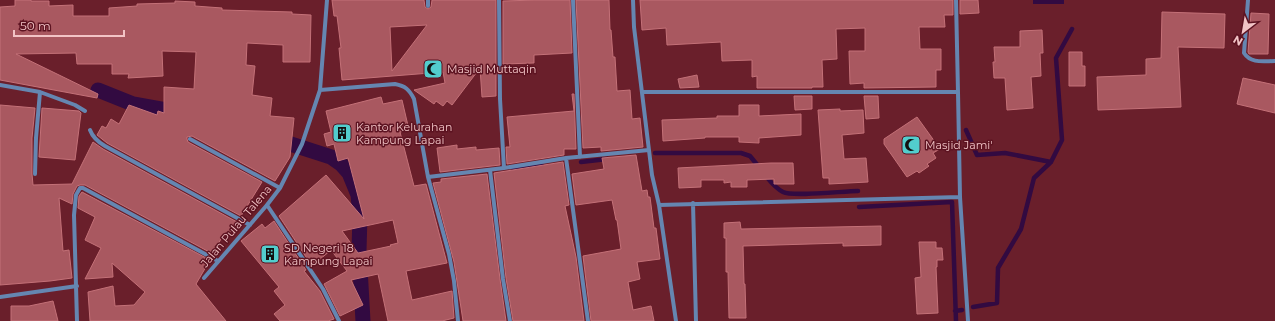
<svg xmlns="http://www.w3.org/2000/svg" width="1275" height="321" viewBox="0 0 1275 321" font-family="Montserrat,sans-serif">
<rect width="100%" height="100%" fill="#6a1f2b"/>
<path fill="#320a41" d="M1033,0H1064V4H1033Z"/>
<g fill="none" stroke-linecap="round" stroke-linejoin="round">
<path stroke="#320a41" stroke-width="4.5" d="M966,130L977,155L1005,153L1051,162
M655,153H741L750,156L759,167
M581,162L607,159
M513,168L542,166
M765,175C770,181 775,188 783,192C793,197 844,191 858,191
M859,207L952,202L956,321
M973,307L997,303L998,268L1021,229L1034,178L1051,162L1062,140L1056,58L1072,29
M955,311L962,310"/>
<path stroke="#320a41" stroke-width="15" d="M98,90L133,104L183,113
M272,138L331,157L341,164L349,173L358,195L360,215L359,250L363,321"/>
</g>
<path fill="#a95860" stroke="#c47178" fill-rule="evenodd" d="M15,0H31V1H49V6L73,5V16H109V8L137,6V4L175,3V1L195,2V6L222,8V10L292,12V14L311,15L310,62H283V45L247,43L246,65L255,66L252,95L272,98L270,116L294,118L290,157L275,181L192,136L187,137V139L188,142L262,182L241,216L107,143L97,135L102,126L106,128L111,119L119,124L129,105L157,115L158,111L164,113V87L194,89L196,52L162,51L163,76L128,78L129,74H112V64H77L76,53L16,54L98,94L97,98L0,80V7L15,6Z
M332,0H424L425,7L428,9L431,7L432,0H496V96L482,97L480,68L452,105L447,101L443,106L436,101L434,104L414,90L445,83L443,72L342,80L339,48H341L337,16H334ZM427,25L392,71L390,27Z
M537,0H570L572,53L534,55V63L503,64V1Z
M576,0H609L610,30H611L613,57H615L617,91L630,90L632,119L640,118L643,147L601,151V147L583,148Z
M640,0H953V15H944L945,27H919L920,49H941V70H936V87L864,88V83L850,84L849,51H865V28L836,29L837,59L822,60L823,87H812V88H757V76L752,77V60L722,61L721,42L667,45L666,28L642,30Z
M960,0H978L979,13L960,14Z
M1162,12L1225,14L1224,48L1178,47L1181,107L1098,110L1097,77L1146,75V59L1161,58Z
M1251,13L1269,14L1268,54H1249L1248,52Z
M1042,30L1043,53H1040L1041,76L1031,77L1033,108L1007,110L1005,78H994L993,62H995L994,47H1020V31Z
M1069,52H1082V66H1085V86H1069Z
M697,75L699,87L680,88L678,79Z
M1243,78L1275,85V113L1237,104Z
M572,94H574L576,149H564V155L507,164L506,147H510L507,117L574,111Z
M794,96H812V109L795,110Z
M864,96H878L879,118L866,119Z
M381,97L383,104L402,100L409,130L400,132L414,186L426,184L447,263L406,271L412,300L452,291L454,318L442,321H388L378,274L351,280L363,305L340,316L324,284L347,271L331,250L312,266L279,216L326,175L364,219L348,158L338,161L334,144L327,146L324,134L331,132L326,111ZM393,220L398,243L390,245L391,246L358,253L342,231Z
M0,105L35,108L32,138V174L33,185L72,184L93,142L103,149L237,222L228,235L224,233L213,254L85,185H80L77,186L73,194L72,204L59,198L63,251L69,250L72,278L50,281L0,285Z
M739,105H759V116L801,114V135L759,138V143L739,142V137H705V138L663,141L662,120L717,118V116H739Z
M42,108L79,111L81,113L75,160L39,157Z
M840,109V111L863,110L864,133L842,135L844,159L866,158L868,182L829,184V178H823L818,110Z
M917,117L940,149L933,153L936,158L927,164L929,166L919,173L917,171L907,177L884,144V139Z
M457,145V149L476,147V150L499,148L500,165L440,172L437,148Z
M636,155L642,191L647,190L648,197H650L654,228H656L660,259L637,262L640,279L628,282L633,310L651,306L654,321H591L583,256L621,249L617,220H616L612,200L576,205L572,174L604,169L602,158Z
M563,162L569,205L565,206L576,257L584,321H513L506,278L494,173Z
M771,163H793L794,184H774V179L747,180V187H731V182L724,183V180H701V187L679,188L678,168Z
M487,174L500,279L506,321H463L454,262L433,183L441,182V179Z
M82,192L210,260L196,284L226,321H90L88,292L113,286L115,306L134,305L145,292L112,263L113,277L85,279L101,248L85,240L95,217L78,208L79,196Z
M274,221L306,270L304,271L320,291L334,319L328,321H280L274,314L285,305L274,291L279,287L241,241L262,224L265,228Z
M740,222L741,229L881,226V245L843,246V243L743,246L744,284H745L746,318H729L728,272H726V238H724V223Z
M919,242H936V248H942L943,260H937V267H936L938,313L917,314L915,278L921,277Z
M53,301L58,321H11V306H29Z"/>
<g fill="none" stroke-linecap="round" stroke-linejoin="round">
<path stroke="#6586b1" stroke-width="4" d="M428,0V6
M499,0L500,99L504,168
M573,0L580,157
M633,0L634,27L652,175L659,205L676,321
M1248,0L1244,53C1251,64 1264,61 1275,61
M0,85L40,92L75,105L85,111
M320,90L395,84C405,86 409,89 414,99L428,177L449,254L454,281L458,321
M643,92H958L956,0
M90,130C93,138 98,142 105,146L250,225
M190,139L280,188
M566,158L588,321
M490,170L503,279L510,321
M35,174L36,138L40,92
M428,177L504,168L566,158L649,150
M960,197L968,321
M693,203L696,321
M267,205L323,289L339,321
M659,205L960,197L958,92
M204,278L267,205L280,188L302,144L320,90L327,0
M0,297L77,286
M77,321L74,215L76,195L80,188H83L218,261"/>
</g>
<defs>
<symbol id="mosque-square" viewBox="-11 -11 22 22"><rect x="-9" y="-9" width="18" height="18" rx="4" fill="#52cdcd" stroke="#5d1321"/><path d="M3.5-4.9A6 6 0 1 0 3.5 4.9A5 5 0 1 1 3.5-4.9Z" fill="#111"/></symbol>
<symbol id="building-square" viewBox="-11 -11 22 22"><rect x="-9" y="-9" width="18" height="18" rx="4" fill="#52cdcd" stroke="#5d1321"/><path d="M-4-6H4V6H1V3H-1V6H-4ZM-2.5-4.3h1.7v1.8h-1.7ZM.8-4.3h1.7v1.8H.8ZM-2.5-1h1.7V.8h-1.7ZM.8-1h1.7V.8H.8Z" fill="#111"/></symbol>
</defs>
<g fill-rule="evenodd">
<use href="#mosque-square" x="422" y="58" width="22" height="22"/>
<use href="#building-square" x="331" y="122" width="22" height="22"/>
<use href="#mosque-square" x="900" y="134" width="22" height="22"/>
<use href="#building-square" x="259" y="243" width="22" height="22"/>
</g>
<g text-anchor="middle" dominant-baseline="central" stroke-width="3" stroke-linejoin="round" paint-order="stroke">
<g font-size="11" fill="#f2c4c6" stroke="#5d1321" text-anchor="start">
<text x="447" y="69">Masjid Muttaqin</text>
<text x="356" y="127">Kantor Kelurahan<tspan x="356" dy="13">Kampung Lapai</tspan></text>
<text x="925" y="145">Masjid Jami'</text>
<text x="284" y="248">SD Negeri 18<tspan x="284" dy="13">Kampung Lapai</tspan></text>
</g>
<g font-size="11" fill="#f2c4c6" stroke="#5d1321">
<text transform="translate(236 226) rotate(-50)">Jalan Pulau Talena</text>
</g>
</g>
<g transform="translate(1243 32) rotate(211)" stroke="#5d1321" stroke-width="3" paint-order="stroke">
<path d="M0-3L7 15L0 10L-7 15Z" fill="#f2c4c6"/>
<text y="-6" font-size="11" font-weight="bold" text-anchor="middle" fill="#f2c4c6">N</text>
</g>
<path d="M14 30v6h110v-6" fill="none" stroke="#f2c4c6" stroke-width="2"/>
<text x="20" y="30" font-size="12" fill="#f2c4c6" stroke="#5d1321" stroke-width="3" paint-order="stroke">50 m</text>
</svg>
